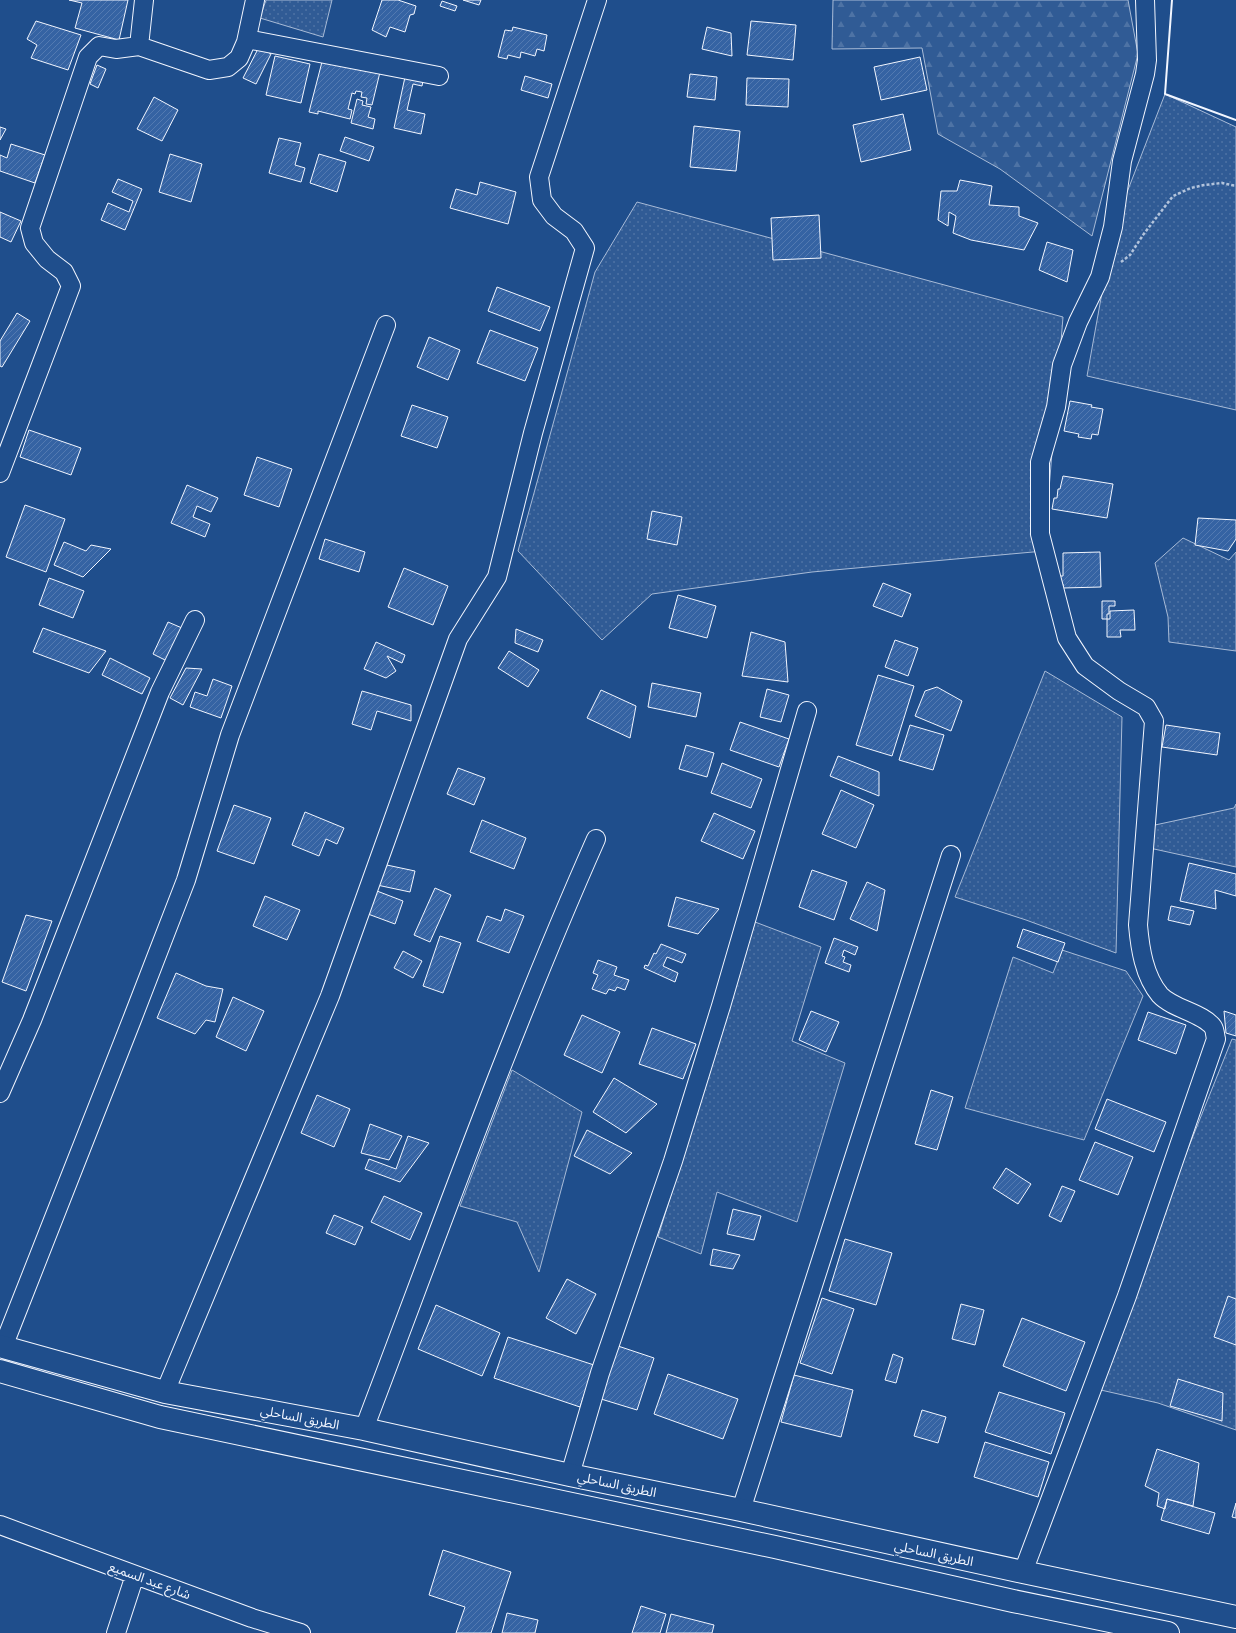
<svg xmlns="http://www.w3.org/2000/svg" width="1236" height="1633" viewBox="0 0 1236 1633" font-family="Cabin,'Noto Sans Arabic',sans-serif">
<defs>
<pattern id="green-dots" width="8" height="8" patternUnits="userSpaceOnUse"><rect width="8" height="8" fill="#305b95"/><path d="M2 2h.1M6 6h.1" fill="none" stroke="#4e73a5" stroke-width="1.8" stroke-linecap="round"/></pattern>
<pattern id="forest-firs" width="22" height="20" patternUnits="userSpaceOnUse"><rect width="22" height="20" fill="#305b95"/><path d="M5 1l3.5 6h-7zM16 11l3.5 6h-7z" fill="#4e73a5"/></pattern>
<pattern id="building-hatch" width="6" height="6" patternUnits="userSpaceOnUse"><rect width="6" height="6" fill="#3563a3"/><path d="M-1 1l2-2M0 6l6-6M5 7l2-2" fill="none" stroke="#537ab1"/></pattern>
</defs>
<rect width="100%" height="100%" fill="#1f4e8c"/>
<path fill="url(#green-dots)" stroke="#a8bbd7" d="M266,0H332L323,37L260,18Z
M1165,94L1236,127V410L1087,376L1114,226Z
M637,202L1063,317L1044,551L812,572L652,594L602,640L518,551L595,272Z
M1183,538L1229,560L1236,552V651L1169,642L1168,617L1155,563Z
M1045,671L1122,717L1116,953L1026,920L955,897Z
M1236,804V867L1145,847L1155,825L1234,808Z
M755,922L821,947L792,1041L845,1063L797,1222L717,1192L701,1254L658,1237Z
M1062,950L1126,971L1143,996L1084,1140L965,1108L1013,957L1053,973Z
M1232,1039L1236,1040V1430L1158,1403L1092,1388Z
M512,1070L582,1112L539,1272L517,1222L460,1206Z"/>
<path fill="url(#forest-firs)" stroke="#a8bbd7" d="M833,0H1128L1138,54L1092,236L1000,169L938,134L922,48L832,49Z"/>
<path fill="url(#building-hatch)" stroke="#f2f6ff" d="M69,0H128L119,40L75,28L82,3Z
M382,0H398L416,6L414,14L410,15L405,32L390,27L386,37L372,30Z
M463,0H481L479,5Z
M442,1L457,6L455,11L440,6Z
M36,21L81,35L68,70L31,58L37,45L27,39Z
M751,21L796,25L793,60L747,55Z
M513,27L547,35L544,51L537,49L535,56L521,52L520,58L508,55L507,59L498,57L505,30L512,31Z
M707,27L731,33L732,56L702,49Z
M259,47L271,54L256,84L243,78Z
M275,56L310,64L301,103L266,95Z
M920,57L927,90L881,100L874,67Z
M323,58L380,72L372,105L366,104L367,98L361,97L362,92L356,91L355,94L352,93L348,109L352,110L350,119L318,111V114L309,112Z
M97,65L106,69L98,88L90,84Z
M690,74L717,77L715,100L687,97Z
M525,76L552,84L548,98L521,90Z
M405,77L423,81L422,86L413,84L407,110L425,114L421,134L394,128Z
M747,78L789,79L788,107L746,105Z
M154,97L178,110L162,141L137,129Z
M357,99L363,101L362,105L371,107L368,117L375,119L373,129L351,123Z
M903,114L911,150L861,162L853,125Z
M694,126L740,131L736,171L690,167Z
M0,127L6,129L0,140Z
M345,137L374,147L369,161L340,151Z
M279,138L301,143L295,165L305,168L301,182L269,173Z
M11,144L45,155L35,183L0,171V155L7,158Z
M170,154L202,164L191,202L159,192Z
M319,154L346,162L337,192L310,183Z
M118,179L142,189L125,230L101,220L108,203L129,212L133,201L112,192Z
M960,180L992,186L989,205L1019,207V216L1038,223L1024,250L971,240L953,233L956,216L949,212L948,226L938,220L941,191H957Z
M480,182L516,192L508,224L450,208L456,189L477,195Z
M0,212L21,221L11,242L0,237Z
M819,215L821,258L773,260L771,218Z
M1047,242L1073,250L1067,282L1039,270Z
M497,287L550,307L540,331L488,311Z
M17,313L30,321L2,367L0,366V341Z
M490,330L538,348L525,381L477,363Z
M429,337L460,350L448,380L417,367Z
M1070,401L1092,405L1091,407L1103,409L1098,435L1092,434L1091,439L1078,437L1079,434L1064,431Z
M412,405L448,417L437,448L401,436Z
M29,430L81,448L71,475L20,457Z
M257,457L292,469L279,507L244,495Z
M1063,476L1113,484L1107,518L1052,509L1054,498H1057L1058,489H1060Z
M187,485L218,498L211,512L197,506L193,517L210,524L205,537L171,523Z
M25,505L65,519L46,572L6,557Z
M652,511L682,517L677,545L647,539Z
M1198,518L1236,520V539L1228,551L1195,545Z
M325,539L365,552L359,572L319,559Z
M64,542L86,551L91,545L111,549L83,577L54,565Z
M1100,552L1101,587L1063,588V584H1058V576H1063V553Z
M404,568L448,586L433,625L388,607Z
M49,578L84,591L73,618L39,605Z
M883,583L911,594L902,617L873,606Z
M678,595L716,606L707,638L669,628Z
M1102,601H1115V606H1109V614H1107V619H1102Z
M1134,610L1135,630H1120L1121,637H1107V619H1110V611Z
M168,622L182,628L167,661L153,654Z
M43,628L106,651L89,673L33,652Z
M516,629L543,640L538,652L515,643Z
M751,632L785,642L788,682L742,676Z
M895,640L918,648L908,676L885,667Z
M376,642L405,655L402,663L387,656L396,671L386,678L364,669Z
M509,651L539,670L528,687L498,668Z
M110,658L150,678L142,694L102,675Z
M186,668L202,669L183,705L170,698Z
M878,675L914,686L892,756L856,745Z
M213,679L232,686L221,718L190,707L195,692L207,696Z
M652,683L701,693L696,717L648,707Z
M937,687L962,701L951,731L915,716L925,691Z
M767,689L789,695L781,722L760,717Z
M601,690L636,706L630,738L587,718Z
M362,691L411,705V721L377,711L371,730L352,724Z
M740,722L789,739L779,767L730,750Z
M910,725L944,735L933,770L899,760Z
M1166,725L1220,733L1217,755L1162,747Z
M686,745L714,753L707,777L679,769Z
M838,756L879,772V796L830,776Z
M722,763L762,779L751,808L711,793Z
M458,768L485,778L474,805L447,794Z
M841,790L874,805L856,848L822,834Z
M234,805L271,818L254,864L217,851Z
M305,812L344,828L337,844L326,839L319,856L292,845Z
M714,813L755,831L743,859L701,841Z
M482,820L526,838L514,869L470,852Z
M1189,863L1236,874V896L1215,890L1216,909L1180,901Z
M382,864L415,871L410,892L377,885Z
M812,870L847,882L834,920L799,907Z
M867,882L885,890L877,931L850,919Z
M435,888L451,895L430,942L414,935Z
M377,891L403,901L395,924L368,914Z
M265,896L300,910L287,940L253,926Z
M676,897L719,909L698,934L668,926Z
M1171,906L1194,911L1190,925L1168,920Z
M505,909L524,916L509,953L477,941L487,916L501,921Z
M26,915L52,921L26,991L2,982Z
M1023,929L1065,943L1058,962L1017,947Z
M440,936L461,943L443,993L423,986Z
M834,938L858,947L855,955L844,950L842,956L845,957L843,962L851,965L849,972L825,963Z
M661,944L686,954L682,963L667,957L663,966L678,973L675,982L644,968L645,965L648,966L654,953L656,954Z
M403,951L422,961L413,978L394,968Z
M598,960L617,967L614,975L629,980L625,990L617,987L615,991L609,989L606,994L592,989L598,975L593,973Z
M176,973L206,986L223,989L215,1022L206,1020L195,1034L157,1018Z
M233,997L264,1011L246,1051L216,1037Z
M811,1011L839,1022L826,1052L799,1040Z
M1224,1011L1236,1015V1036L1226,1033Z
M1148,1012L1186,1025L1176,1054L1138,1040Z
M582,1015L620,1032L602,1073L564,1055Z
M652,1028L696,1044L683,1079L639,1064Z
M614,1078L657,1104L626,1133L593,1112Z
M931,1090L953,1097L937,1150L915,1144Z
M317,1095L350,1109L334,1147L301,1133Z
M1107,1099L1166,1122L1154,1152L1095,1129Z
M370,1124L402,1136L389,1160L361,1153Z
M587,1130L632,1153L610,1174L574,1156Z
M408,1136L429,1143L400,1182L365,1169L369,1159L396,1169Z
M1095,1142L1133,1157L1118,1195L1079,1180Z
M1006,1168L1031,1184L1018,1204L993,1188Z
M1062,1186L1075,1191L1061,1222L1049,1216Z
M384,1196L422,1213L410,1240L371,1222Z
M733,1209L761,1216L754,1240L727,1234Z
M334,1215L363,1227L355,1245L326,1233Z
M845,1239L892,1253L876,1305L829,1291Z
M713,1249L740,1255L733,1269L710,1265Z
M567,1279L596,1294L576,1334L546,1318Z
M1228,1296L1236,1299V1345L1214,1337Z
M822,1298L854,1309L832,1374L800,1363Z
M961,1304L984,1310L975,1345L952,1339Z
M436,1305L500,1333L482,1376L418,1349Z
M1022,1318L1085,1342L1066,1391L1003,1366Z
M508,1337L594,1365L580,1407L494,1378Z
M618,1346L654,1358L637,1410L601,1399Z
M893,1354L903,1358L896,1383L885,1380Z
M668,1374L738,1399L723,1439L654,1414Z
M794,1375L853,1390L841,1437L781,1422Z
M1178,1379L1223,1393L1222,1421L1170,1406Z
M999,1392L1065,1413L1051,1454L985,1432Z
M922,1410L946,1417L938,1443L914,1436Z
M985,1442L1049,1462L1038,1497L974,1477Z
M1157,1449L1199,1463L1193,1506L1167,1499L1165,1509L1157,1506L1159,1493L1145,1486Z
M1167,1499L1215,1513L1209,1534L1161,1520Z
M1236,1503V1518L1232,1517Z
M443,1550L511,1572L491,1633H456L465,1607L429,1595Z
M641,1606L666,1614L660,1633H632Z
M507,1613L538,1620L535,1633H502Z
M671,1614L714,1625L712,1633H666Z"/>
<g fill="none" stroke-linecap="round" stroke-linejoin="round">
<defs>
<path id="minor" d="M247,39L439,76
M139,46L144,0
M0,473L71,286L64,272L47,259L34,243L30,228L88,57L99,46L116,49L139,46L209,70L228,67L239,58L246,42L255,0
M0,1093L32,1020L160,692L195,620
M3,1347L133,1017L186,880L230,735L386,325
M165,1392L330,996L458,639L497,577L533,433L585,248L574,231L554,216L542,200L539,177L597,0
M364,1429C439,1232 510,1033 596,839
M570,1475L600,1373L673,1161L721,1006L807,711
M741,1510L951,855
M0,1525L252,1618L301,1633
M1023,1572L1127,1296L1216,1039C1215,1035 1215,1030 1213,1027C1203,1013 1173,1009 1160,995C1144,976 1140,948 1138,925L1154,721L1146,707L1119,691L1085,666L1067,638L1040,534V462L1056,407L1062,365L1078,322L1100,277L1113,227L1122,161L1145,74L1147,60L1145,0
M116,1633L135,1575"/>
<path id="highway" d="M0,1346L165,1392L364,1429L570,1475L741,1510L1023,1572L1236,1617
M0,1371L160,1417L775,1547L1013,1601L1168,1633"/>
</defs>
<use href="#minor" stroke="#f2f6ff" stroke-width="20"/>
<use href="#highway" stroke="#f2f6ff" stroke-width="24"/>
<path stroke="#b3c4dc" stroke-width="2.5" stroke-dasharray="3 2" stroke-linecap="butt" d="M1121,262L1130,255L1143,235L1173,196L1191,188L1204,185L1222,183L1236,186"/>
<use href="#minor" stroke="#1f4e8c" stroke-width="18"/>
<use href="#highway" stroke="#1f4e8c" stroke-width="22"/>
<path stroke="#f2f6ff" stroke-width="2" d="M1172,0L1165,94L1236,120"/>
</g>
<g text-anchor="middle" dominant-baseline="central" stroke-width="3" stroke-linejoin="round" paint-order="stroke">
<g font-size="13" fill="#f2f6ff" stroke="#1f4e8c">
<text transform="translate(300 1417) rotate(11)">الطريق الساحلي</text>
<text transform="translate(617 1484) rotate(12)">الطريق الساحلي</text>
<text transform="translate(934 1553) rotate(12)">الطريق الساحلي</text>
<text transform="translate(150 1580) rotate(20)">شارع عبد السميع</text>
</g>
</g>
</svg>
